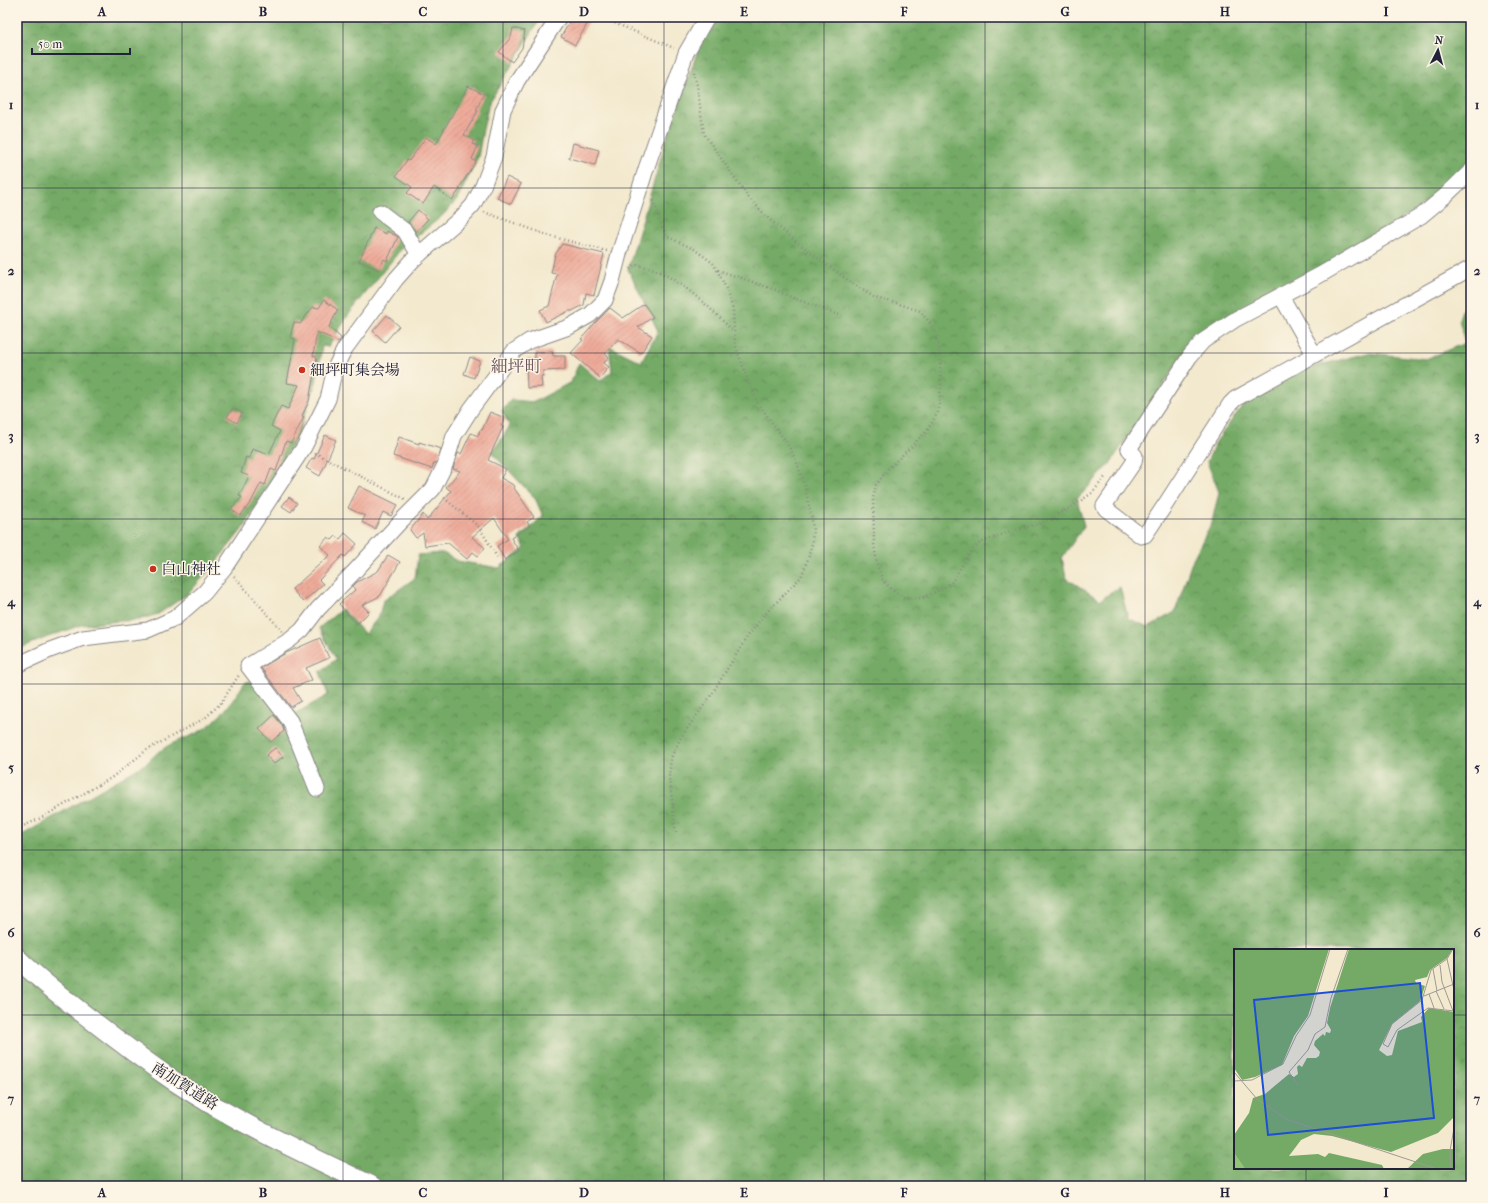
<svg xmlns="http://www.w3.org/2000/svg" width="1488" height="1203" viewBox="0 0 1488 1203" font-family="'IM FELL French Canon','Noto Serif JP',serif">
<defs>
<pattern id="forest-crowns" width="20" height="18" patternUnits="userSpaceOnUse"><rect width="20" height="18" fill="#75aa66"/><path d="M2 6a3 3 0 1 1 6 0M12 15a3 3 0 1 1 6 0" fill="none" stroke="#608a55"/></pattern>
<pattern id="building-hatch" width="6" height="6" patternUnits="userSpaceOnUse"><rect width="6" height="6" fill="#eeab9a"/><path d="M-1 1l2-2M0 6l6-6M5 7l2-2" fill="none" stroke="#cc9386"/></pattern>
</defs>
<rect width="100%" height="100%" fill="#fcf5e5"/>
<filter id="ink" filterUnits="userSpaceOnUse"><feTurbulence type="fractalNoise" baseFrequency=".025" numOctaves="2"/><feDisplacementMap in="SourceGraphic" scale="8" xChannelSelector="R" yChannelSelector="G"/><feConvolveMatrix kernelMatrix="1 2 1 2 8 2 1 2 1" color-interpolation-filters="sRGB"/></filter>
<filter id="wash" filterUnits="userSpaceOnUse"><feTurbulence type="fractalNoise" baseFrequency=".012" numOctaves="4" result="noise"/><feDisplacementMap in="SourceGraphic" scale="16" xChannelSelector="R" yChannelSelector="G"/><feGaussianBlur stdDeviation="0.9" result="paint"/><feColorMatrix in="noise" values="0 0 0 0 0 0 0 0 0 0 0 0 0 0 0 0 0 1.4 0 .05"/><feComposite in="paint" operator="in"/></filter>
<g filter="url(#wash)">
<rect width="100%" height="100%" fill="#f3e9ce"/>
<path fill="url(#forest-crowns)" stroke="#4c6650" fill-rule="evenodd" d="M17,17H541L489,103L483,129L478,157L457,200L442,216L401,249L349,314L328,347L322,346L316,382L298,435L245,526L212,567L188,594L158,614L138,620L119,621L81,625L48,637L25,646L17,651Z
M716,17H1471V163L1422,205L1353,251L1276,289L1197,335L1109,465L1077,499L1084,526L1062,558L1066,578L1100,600L1120,587L1128,618L1148,627L1175,612L1193,559L1212,522L1219,492L1207,462L1216,442L1243,405L1301,370L1368,353L1426,359L1465,343L1459,319L1466,299L1471,292V1186H17V838L147,763C152,758 157,752 163,749C174,741 188,738 199,732C220,720 233,701 245,682L251,681L288,718L328,695L320,672L336,659L319,628L342,609L365,634L379,616L383,601L415,578L418,555L443,553L457,561L499,568L525,548L519,538L543,516L535,498L492,453L510,426L502,411L511,400L534,402L549,394L571,382L579,363L600,381L612,371L609,346L641,362L658,331L628,269L666,141L702,39ZM1235,950H1453V1168H1235Z"/>
<g id="blocks">
<path fill="url(#building-hatch)" d="M572,17H582L589,21L575,45L561,37Z
M513,28L525,31L522,48L512,62L499,52L511,37Z
M468,86L484,94L476,110L478,111L464,135L474,140L472,144L478,146L472,159L476,162L459,188H461L452,200L434,187L423,204L407,193L412,187L396,176L407,160L409,161L426,137L436,144Z
M573,143L599,150L595,165L569,158Z
M507,177L521,184L511,204L497,198Z
M418,210L428,219L416,232L408,222Z
M374,228L386,234L387,231L398,237L387,261L384,259L379,270L359,261Z
M562,244L604,254L594,295L586,293L584,305L572,311H569L546,322L540,310L549,306L557,274L551,273L555,255Z
M324,300L338,310L329,327L341,338L339,342L317,332L313,356L317,357L309,401L302,416L304,417L291,443L286,441L276,471L271,469L265,485L261,483L251,502L240,516L231,509L242,497L239,496L249,476L241,473L246,457L249,458L252,449L267,454L268,453L269,454L280,431L271,426L281,406L288,409L299,385L287,383L295,339L290,337L294,322L300,324L313,307L319,308Z
M644,304L653,317L638,327L652,336L641,353L618,339L605,354L609,357L604,363L609,367L600,378L571,353L583,340L581,339L595,323L610,308L623,318Z
M387,315L399,326L385,342L373,331Z
M552,351L553,356H565V370L543,371V376H541L542,387L527,388L526,359H535V352Z
M470,357L480,361L474,378L464,374Z
M233,408L242,413L237,423L227,417Z
M490,412L505,418L501,426L503,427L488,460L506,469L501,478L515,486L514,488L534,517L527,522L530,526L511,538L519,551L505,560L497,546L508,539L494,518L472,537L485,548L478,556L473,552L467,559L448,543L425,546L423,533L416,538L410,530L423,514L427,520L451,491L446,487L460,471L453,469L458,453L461,454L471,433L478,436L480,430H482Z
M325,435L336,440L320,476L306,468L312,458L314,459Z
M399,437L419,444V442L441,449L437,462L436,463H434L432,469L393,456Z
M359,486L398,505L391,516L383,512L375,529L362,522L365,516L348,508Z
M289,497L297,503L291,512L282,506Z
M345,533L357,544L345,557L343,555L319,580L323,584L303,602L292,589L330,555L320,546L328,537L332,540L336,536L340,539Z
M388,555L400,562L380,596L362,605L369,612L357,624L339,604L355,590L353,586L357,582L378,571Z
M320,638L329,658L306,668L312,680L293,688L301,701L291,707L261,668L286,653Z
M274,715L282,725L284,731L271,742L259,729Z
M275,748L283,757L274,764L266,755Z"/>
</g>
</g>
<g filter="url(#ink)">
<use href="#blocks" fill-opacity="0" stroke="#8a8684" stroke-width="1"/>
<g fill="none" stroke-linecap="round" stroke-linejoin="round">
<defs>
<path id="minor" d="M1471,171L1445,196L1421,216L1320,275L1236,319L1203,341L1190,356L1129,449L1135,456L1134,462L1104,506L1106,509L1141,536L1145,535L1167,502L1230,404L1235,399L1471,268
M380,212L405,231L419,255
M1281,296L1314,354
M17,665L50,650L83,638L148,630L175,618L205,592L225,567L304,447L328,399L335,368L344,350L396,279L413,260L462,217L473,205L483,186L494,157L503,110L517,81L559,17
M317,789L290,721L248,666L290,640L302,630L318,609L355,571L399,523L433,489L445,465L454,436L471,409L514,351L529,341L569,327L590,315L605,300L612,281L619,254L646,169L686,53L707,17"/>
<path id="major" d="M17,958C39,979 64,999 89,1018C117,1040 145,1061 174,1081C236,1122 305,1154 372,1186"/>
</defs>
<use href="#minor" stroke="#8a8684" stroke-width="17"/>
<use href="#major" stroke="#8a8684" stroke-width="21"/>
<path stroke="#8a8684" stroke-width="2.5" stroke-dasharray="1 3" stroke-linecap="butt" d="M600,17L674,48
M694,72L697,85L704,134L749,198L770,220L798,243L827,265L855,285L875,298L896,303L920,311L929,322L937,335L940,358L941,387L938,412L927,431L888,469L876,485L873,498L874,544L877,565L882,579L892,590L906,598H922L935,592L952,582L971,551L980,543L1011,531L1042,523L1073,506L1092,493L1106,476
M650,198L653,200L663,229L668,237L694,249L713,263L717,270L725,286L733,309L735,344L748,381L758,403L786,442L796,460L805,486L812,520L813,531L812,544L808,559L801,577L764,615L747,637L710,697L681,737L671,758L669,777L676,833
M484,212L550,236L607,251
M630,269L635,265C642,266 650,267 656,270C687,285 710,308 734,332
M718,270L773,289L796,299L842,316
M315,453L405,499
M444,498L479,527L497,557
M234,576L282,631
M171,582L202,573
M17,829L41,818L111,778L147,750L205,718L221,703L239,675"/>
<use href="#minor" stroke="#fff" stroke-width="15"/>
<use href="#major" stroke="#fff" stroke-width="19"/>
</g>
</g>
<path fill="none" stroke="#22223b" stroke-width="1" stroke-opacity="0.55" d="M182,17V1186M343,17V1186M503,17V1186M664,17V1186M824,17V1186M985,17V1186M1145,17V1186M1306,17V950M17,188H1471M17,353H1471M17,519H1471M17,684H1471M17,850H1471M17,1015H1235M1453,1015H1471M1306,1168V1186"/>
<g fill="#c8321e" stroke="#fcf5e5" stroke-width="1.5">
<circle cx="302" cy="370" r="4"/>
<circle cx="153" cy="569" r="4"/>
</g>
<g text-anchor="middle" dominant-baseline="central" stroke-width="3" stroke-linejoin="round" paint-order="stroke">
<g font-size="15" fill="#22223b" stroke="#fcf5e5" text-anchor="start">
<text x="310" y="370">細坪町集会場</text>
<text x="161" y="569">白山神社</text>
</g>
<g font-size="15" fill="#22223b" stroke="#fcf5e5">
<text transform="translate(185 1086) rotate(32)">南加賀道路</text>
</g>
<g font-size="17" fill="#69525c" stroke="#fcf5e5">
<text x="516" y="366">細坪町</text>
</g>
</g>
<g transform="translate(1234 949)">
<rect width="220" height="220" fill="#f3e9ce"/>
<path d="M0,204L11,220H0Z" fill="#92c475"/>
<path d="M0,0H95L74,67L60,87L48,116L21,128L8,131L0,119ZM115,0H219L213,9L196,21L193,28L181,31L182,34L191,37L186,52L158,75L145,101L153,107L158,106L164,82L188,73L187,68L195,59L220,63V168L204,184L157,203L98,187L80,185L67,191L55,207L84,205L91,208L95,204L148,216L150,220H11L0,204V186L15,164L19,149L31,145L55,125L60,128L64,125L63,118L65,116L68,118L73,109H82L85,107L86,103L80,96L81,92L89,85L91,87L92,83L96,84L97,81L93,74L96,59ZM209,200H220V220H173L189,205Z" fill="#75aa66"/>
<path fill="none" stroke="#9f9993" stroke-width="1" d="M219,0L213,10L197,21L188,51L158,75L149,95L154,98L163,81L194,59L220,62M213,10L220,41M206,16L208,33L219,62M199,20L203,42M202,42L210,60M195,45L200,59M190,47L220,35M0,123L23,150L52,170L203,220M0,132L18,131L49,115L62,87L76,66L96,0M64,136L55,123L74,101L81,85L91,78L97,49L114,0M217,220L216,202L220,179"/>
<path fill="#1d4ed8" fill-opacity="0.15" stroke="#1d4ed8" stroke-width="2" d="M186,34L200,169L34,186L20,51Z"/>
<rect width="220" height="220" fill="none" stroke="#22223b" stroke-width="2"/>
</g>
<rect width="1488" height="1203" fill="none" stroke="#fcf5e5" stroke-width="44"/>
<g transform="translate(1438 50) rotate(6)" stroke="#fcf5e5" stroke-width="3" paint-order="stroke">
<path d="M0-3L7 15L0 10L-7 15Z" fill="#22223b"/>
<text y="-6" font-size="11" font-weight="bold" text-anchor="middle" fill="#22223b">N</text>
</g>
<path d="M32 48v6h98v-6" fill="none" stroke="#22223b" stroke-width="2"/>
<text x="38" y="48" font-size="12" fill="#22223b" stroke="#fcf5e5" stroke-width="3" paint-order="stroke">50 m</text>
<rect x="22" y="22" width="1444" height="1159" fill="none" stroke="#22223b" stroke-width="1.5"/>
<g font-size="13" text-anchor="middle" font-weight="bold" fill="#22223b">
<text x="102" y="16">A</text>
<text x="263" y="16">B</text>
<text x="423" y="16">C</text>
<text x="584" y="16">D</text>
<text x="744" y="16">E</text>
<text x="904" y="16">F</text>
<text x="1065" y="16">G</text>
<text x="1225" y="16">H</text>
<text x="1386" y="16">I</text>
<text x="11" y="109">1</text>
<text x="1477" y="109">1</text>
<text x="11" y="275">2</text>
<text x="1477" y="275">2</text>
<text x="11" y="440">3</text>
<text x="1477" y="440">3</text>
<text x="11" y="606">4</text>
<text x="1477" y="606">4</text>
<text x="11" y="772">5</text>
<text x="1477" y="772">5</text>
<text x="11" y="937">6</text>
<text x="1477" y="937">6</text>
<text x="11" y="1103">7</text>
<text x="1477" y="1103">7</text>
<text x="102" y="1197">A</text>
<text x="263" y="1197">B</text>
<text x="423" y="1197">C</text>
<text x="584" y="1197">D</text>
<text x="744" y="1197">E</text>
<text x="904" y="1197">F</text>
<text x="1065" y="1197">G</text>
<text x="1225" y="1197">H</text>
<text x="1386" y="1197">I</text>
</g>
</svg>
